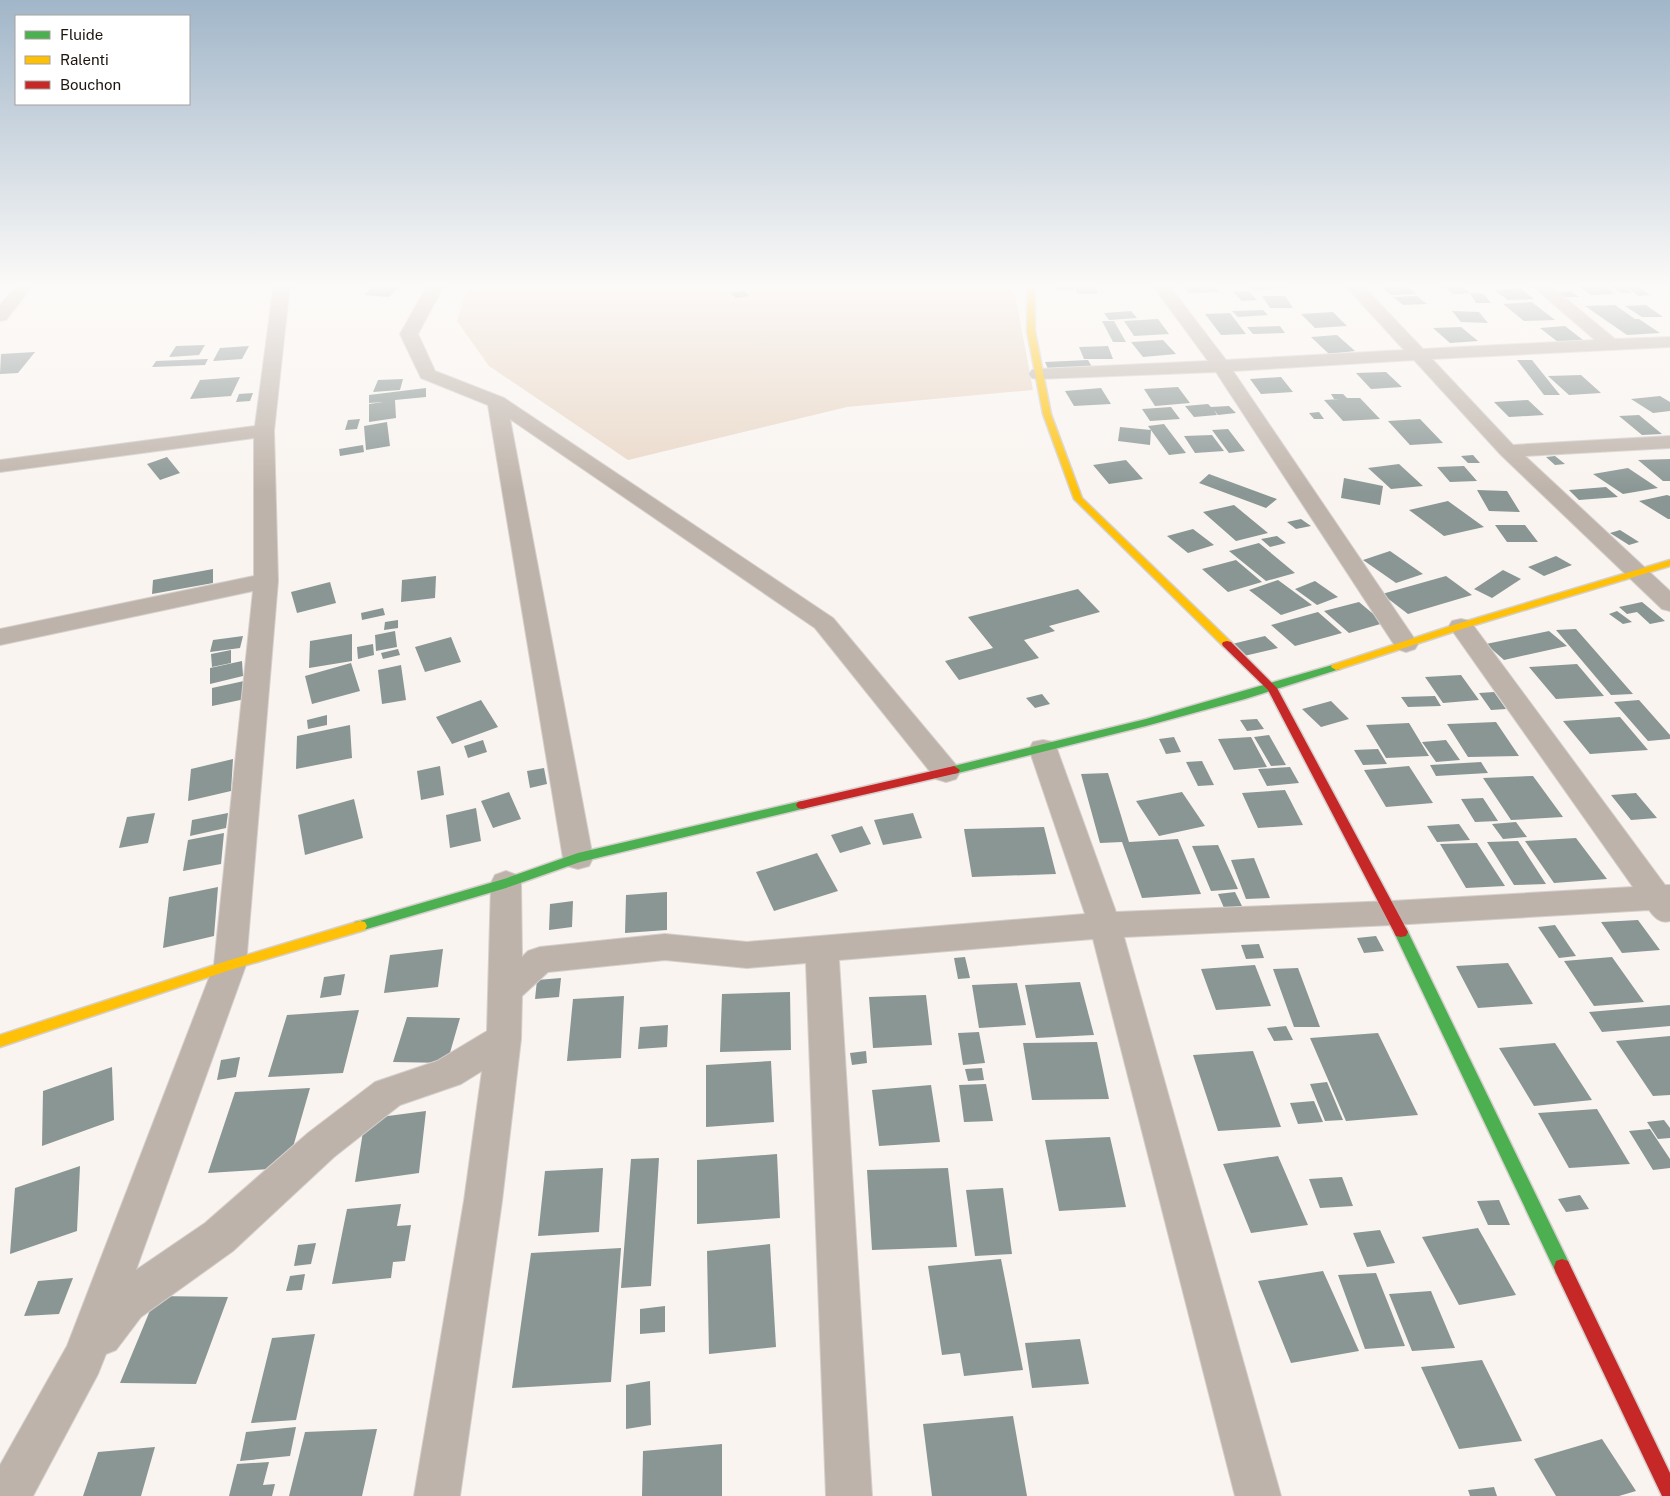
<svg xmlns="http://www.w3.org/2000/svg" width="1670" height="1496" viewBox="0 0 1670 1496" font-family="'Public Sans',sans-serif">
<rect width="100%" height="100%" fill="#f9f4f0"/>
<path fill="#e9d7c7" d="M469,283H1008L1016,299L1033,390L847,407L628,460L489,366L457,321Z"/>
<path fill="#899694" d="M1054,283H1071L1074,290H1057Z
M1073,283H1093L1098,294H1078Z
M1181,283H1212L1219,292L1189,293Z
M1248,283H1277L1282,288L1254,290Z
M1574,283H1600L1615,294L1591,295Z
M1607,283H1617L1632,293H1622Z
M1620,283H1632L1650,295L1639,296Z
M376,284L400,286L389,297L364,295Z
M1460,285L1470,293L1453,294L1444,286Z
M1407,286L1416,294L1391,295L1382,288Z
M1520,288L1534,299L1508,300L1494,290Z
M744,291L749,296L736,298L731,293Z
M1248,291L1257,300L1242,301L1233,292Z
M1571,291L1579,297H1565L1558,292Z
M1470,293L1484,294L1491,303H1476Z
M1262,296H1285L1293,308H1270Z
M1417,296L1427,304L1403,305L1393,297Z
M1532,302L1555,320L1524,321L1503,304Z
M1615,305L1635,319H1639L1660,333L1627,335L1585,306Z
M1646,305L1663,317H1642L1625,306Z
M1263,310L1268,315L1238,317L1232,311Z
M1131,311L1137,318L1109,320L1104,313Z
M1452,311L1479,312L1488,323L1461,322Z
M1333,312L1347,326L1315,328L1301,314Z
M1230,313L1246,334L1221,335L1205,314Z
M1158,319L1169,334L1134,336L1124,321Z
M1102,321H1114L1126,342H1113Z
M1280,326L1285,333L1253,334L1247,327Z
M1565,326L1583,340L1558,342L1540,328Z
M1461,327L1478,341L1450,343L1433,328Z
M1337,335L1355,351L1329,354L1311,337Z
M1163,340L1176,354L1143,357L1131,342Z
M205,345L199,355L169,357L176,346Z
M249,346L242,359L213,361L220,348Z
M1108,346L1113,359H1084L1079,347Z
M35,352L18,373L0,374L1,354Z
M208,359L205,365L152,367L156,361Z
M1088,360L1092,367L1048,369L1045,362Z
M1517,360H1532L1560,395H1544Z
M1386,372L1402,387L1371,389L1356,373Z
M1581,375L1601,393L1569,395L1548,376Z
M240,377L231,396L190,399L200,380Z
M1281,377L1293,392L1261,394L1250,379Z
M403,379L400,390L373,392L378,380Z
M1178,387L1190,403L1155,406L1144,389Z
M426,388V397L395,400L396,418L369,422V404L383,402L369,403V395Z
M1101,388L1111,404L1074,406L1065,391Z
M253,393L250,401L236,402L239,394Z
M1331,394H1343L1347,398H1360L1380,419L1343,421L1324,400L1340,399H1334Z
M1660,396L1670,402V411L1653,413L1631,399Z
M1528,400L1544,415L1509,417L1494,402Z
M1208,404L1211,407L1229,406L1236,413L1218,415L1214,410L1217,415L1194,417L1185,406Z
M1171,407L1180,419L1150,421L1142,409Z
M1319,412L1324,419H1314L1309,413Z
M1639,415L1662,434L1642,435L1619,416Z
M360,419L357,429L345,430L348,420Z
M1420,419L1443,443L1410,445L1388,421Z
M387,422L390,446L366,450L364,426Z
M1164,424L1186,453L1169,455L1148,426Z
M1120,427L1151,430L1150,445L1118,441Z
M1228,429L1245,451L1229,453L1212,430Z
M1212,435L1224,451L1195,453L1184,436Z
M363,445L364,452L340,456L339,449Z
M1473,455L1480,463H1468L1461,456Z
M1555,456L1565,464L1555,465L1546,457Z
M167,457L180,473L160,480L147,464Z
M1670,459V481H1663L1638,460Z
M1126,460L1143,479L1109,484L1093,465Z
M1399,464L1423,486L1391,489L1368,468Z
M1464,466L1477,481L1450,482L1437,467Z
M1628,468L1658,488L1623,494L1593,474Z
M1209,474L1277,499L1266,508L1199,483Z
M1344,478L1383,486L1380,505L1341,498Z
M1606,487L1618,497L1579,500L1569,490Z
M1477,490L1507,491L1520,512L1489,511Z
M1667,495L1670,496V519H1668L1639,501Z
M1448,501L1484,527L1444,536L1409,510Z
M1234,505L1268,533L1236,541L1203,512Z
M1301,519L1311,526L1296,529L1287,522Z
M1495,525H1525L1538,542H1507Z
M1193,529L1214,545L1188,553L1167,536Z
M1620,530L1639,542L1629,545L1610,533Z
M1277,536L1286,543L1270,547L1261,539Z
M1259,543L1295,573L1266,581L1229,551Z
M1390,551L1423,574L1396,583L1363,560Z
M1556,556L1572,565L1544,576L1528,567Z
M1236,560L1262,582L1228,592L1202,569Z
M213,569V583L152,594L153,580Z
M1503,570L1521,579L1492,598L1474,589Z
M436,576L435,598L401,602L402,580Z
M1446,576L1472,595L1408,614L1382,594Z
M1278,580L1312,605L1281,615L1249,590Z
M1315,581L1338,597L1317,605L1295,589Z
M330,582L336,603L297,613L291,592Z
M1078,589L1100,612L1049,626L1055,631L1024,640L1039,658L959,680L945,661L993,648L968,617Z
M1359,602L1384,623L1349,633L1324,611Z
M1642,602L1665,621L1650,624L1637,612L1627,614L1619,607Z
M383,608L385,615L362,620L361,613Z
M1617,611L1632,622L1623,624L1609,614Z
M1318,612L1342,633L1295,646L1271,625Z
M398,620V628L384,630L385,622Z
M1576,629L1633,694L1611,695L1556,630Z
M395,631L397,647L376,651L375,635Z
M1549,631L1567,646L1504,660L1486,644Z
M352,634V661L309,668L310,641Z
M243,636L240,648L210,652L213,640Z
M1265,636L1278,648L1244,656L1232,644Z
M451,637L461,662L425,672L415,647Z
M373,644L374,655L358,659L357,647Z
M398,649L400,655L383,659L381,653Z
M231,650V663L212,667L211,654Z
M242,661L243,676L210,684V668Z
M351,663L360,691L312,704L305,676Z
M1577,664L1604,696L1556,699L1529,667Z
M401,665L406,700L382,704L378,670Z
M1461,675L1479,700L1443,703L1425,677Z
M244,681L245,699L212,706V688Z
M1494,692L1506,709L1491,710L1479,693Z
M1042,694L1050,704L1035,708L1026,698Z
M1435,696L1441,706L1408,707L1401,697Z
M481,700L498,727L452,744L436,717Z
M1639,700L1670,735V739L1648,741L1614,702Z
M1331,701L1349,719L1321,727L1302,709Z
M327,715V725L308,729L307,720Z
M1620,717L1648,750L1590,754L1563,721Z
M1257,719L1264,729L1247,731L1240,720Z
M1496,722L1519,756L1468,757L1447,724Z
M1409,723L1429,756L1386,758L1366,725Z
M350,725L352,758L296,769L297,736Z
M1269,735L1286,765L1271,766L1254,737Z
M1174,737L1181,752L1166,754L1159,739Z
M1251,737L1267,767L1234,770L1218,739Z
M483,740L487,752L468,758L464,746Z
M1446,740L1460,760L1436,762L1422,742Z
M1378,749L1387,764L1363,765L1354,750Z
M233,759L231,791L188,801L191,769Z
M1202,761L1214,785L1198,786L1186,762Z
M1481,762L1488,773L1436,776L1430,765Z
M440,766L444,795L421,800L417,771Z
M1409,766L1433,803L1386,807L1364,770Z
M1290,767L1299,783L1267,786L1258,769Z
M544,768L547,784L530,788L527,771Z
M1108,773L1129,842L1178,839L1201,894L1142,898L1122,842L1100,843L1081,774Z
M1533,776L1563,817L1511,820L1483,778Z
M1285,790L1303,825L1258,828L1242,793Z
M509,792L521,819L493,828L481,801Z
M1182,792L1205,826L1159,836L1136,801Z
M1636,793L1657,818L1631,820L1611,795Z
M1483,798L1498,821L1475,822L1461,799Z
M354,799L363,838L305,855L298,815Z
M476,808L481,841L450,848L446,815Z
M155,813L148,843L119,848L127,817Z
M228,813L226,828L190,836L192,820Z
M913,813L922,838L883,845L874,820Z
M1516,822L1527,837L1503,839L1492,824Z
M1459,824L1470,840L1437,842L1427,826Z
M862,826L871,844L840,853L831,835Z
M1044,827L1056,874L972,877L964,829Z
M224,833L221,864L183,871L188,840Z
M1576,838L1607,879L1554,883L1525,841Z
M1518,841L1546,884L1514,885L1487,842Z
M1477,843L1505,886L1466,888L1440,844Z
M1218,845L1238,889L1211,891L1192,846Z
M817,853L838,891L774,911L756,872Z
M1254,858L1270,898L1246,899L1231,860Z
M218,887L214,936L163,948L169,897Z
M667,892V930L625,933L626,895Z
M1235,892L1242,906L1224,908L1218,894Z
M573,901L572,927L549,930L550,904Z
M1638,920L1660,950L1622,953L1601,922Z
M1555,925L1576,956L1559,958L1538,927Z
M1376,936L1384,951L1364,953L1357,938Z
M1259,944L1264,958L1246,959L1241,945Z
M443,949L438,987L384,993L390,955Z
M965,957L970,978L958,979L954,958Z
M1612,957L1644,1002L1594,1006L1564,961Z
M1508,963L1533,1004L1478,1008L1456,966Z
M1255,965L1271,1006L1216,1010L1201,969Z
M1298,968L1320,1027H1294L1273,969Z
M345,974L341,995L320,998L324,977Z
M561,978L559,997L535,999L537,980Z
M1080,982L1094,1035L1036,1038L1025,985Z
M1017,983L1026,1025L979,1028L972,985Z
M790,992L791,1050L720,1052L722,994Z
M926,995L932,1045L873,1048L869,997Z
M624,996L621,1058L567,1061L573,999Z
M1670,1005V1026L1602,1032L1589,1012Z
M359,1010L343,1073L268,1077L287,1015Z
M407,1017L460,1018L447,1063L393,1062Z
M668,1025L667,1047L638,1049L640,1027Z
M1286,1026L1293,1040L1274,1041L1267,1028Z
M979,1032L985,1063L963,1065L958,1033Z
M1378,1033L1418,1115L1346,1121L1310,1038Z
M1670,1036V1095L1653,1096L1616,1041Z
M1097,1042L1109,1099L1032,1100L1023,1043Z
M1555,1043L1592,1100L1534,1106L1499,1048Z
M866,1051L867,1063L852,1065L850,1053Z
M1253,1051L1281,1127L1218,1131L1193,1055Z
M240,1057L236,1077L217,1080L221,1060Z
M771,1061L774,1122L706,1127V1065Z
M112,1067L114,1120L42,1146L43,1091Z
M982,1068L984,1080L968,1081L965,1069Z
M1327,1082L1343,1120L1325,1121L1310,1084Z
M986,1084L993,1121L964,1122L959,1085Z
M931,1085L940,1142L879,1146L872,1090Z
M310,1088L287,1168L208,1173L235,1092Z
M1314,1101L1323,1122L1298,1124L1290,1103Z
M1597,1109L1630,1164L1569,1168L1538,1113Z
M426,1111L419,1173L355,1182L365,1119Z
M1664,1120L1670,1128V1138L1658,1139L1647,1122Z
M1650,1129L1670,1159V1168L1653,1170L1629,1131Z
M1110,1137L1126,1207L1059,1211L1045,1140Z
M777,1154L780,1218L697,1224V1160Z
M1278,1156L1308,1225L1251,1233L1223,1164Z
M659,1158L651,1286L621,1288L631,1159Z
M80,1166L77,1231L10,1254L15,1188Z
M603,1168L599,1232L538,1236L545,1171Z
M948,1168L957,1247L872,1250L867,1170Z
M1342,1177L1353,1206L1320,1208L1309,1179Z
M1003,1188L1012,1254L975,1256L966,1190Z
M1580,1195L1589,1209L1566,1212L1558,1199Z
M1499,1200L1510,1225H1488L1477,1201Z
M401,1204L397,1226L411,1225L405,1261L393,1262L391,1278L332,1284L347,1209Z
M1478,1228L1516,1295L1459,1305L1422,1237Z
M1380,1230L1395,1263L1367,1267L1353,1233Z
M316,1243L311,1264L294,1266L298,1245Z
M770,1244L776,1347L709,1354L707,1251Z
M621,1248L611,1382L512,1388L531,1253Z
M1001,1259L1023,1370L964,1376L960,1353L942,1355L928,1266Z
M1323,1271L1359,1351L1291,1363L1258,1281Z
M1376,1273L1405,1346L1365,1349L1338,1275Z
M305,1274L302,1290L286,1291L290,1276Z
M73,1278L59,1314L24,1316L38,1281Z
M1431,1291L1455,1348L1412,1351L1389,1294Z
M156,1296L228,1297L196,1384L120,1383Z
M665,1306V1332L640,1334V1309Z
M315,1334L296,1420L251,1423L272,1338Z
M1080,1339L1089,1384L1032,1388L1025,1343Z
M1482,1360L1522,1441L1459,1449L1421,1367Z
M650,1381L651,1425L626,1429V1385Z
M1013,1416L1027,1496H932L923,1424Z
M296,1427L290,1456L240,1461L246,1432Z
M377,1429L362,1496H289L305,1432Z
M1602,1439L1636,1491L1619,1496H1556L1534,1459Z
M722,1444V1496H642L643,1451Z
M155,1447L141,1496H83L98,1452Z
M269,1462L263,1485L275,1484L272,1496H229L237,1464Z
M1494,1487L1497,1496H1470L1468,1490Z"/>
<g fill="none" stroke-linecap="round" stroke-linejoin="round">
<defs>
<path id="street" d="M19,283H35L6,320L0,321V305Z
M274,283H290L274,431L278,581L246,965L136,1270L205,1223L308,1133L375,1082L437,1061L487,1031L491,883L495,875L506,871L517,875L521,883L522,957L528,951L540,947L665,934L747,942L1085,914L1029,749L1033,742L1043,740L1053,742L1057,749L1116,912L1392,901L1633,887L1449,626L1452,621L1461,619L1470,621L1665,885H1670V921C1660,924 1654,917 1649,910L1392,925L1124,937L1281,1496H1235L1093,939L839,960L872,1496H826L806,963L747,968L665,960L548,972L522,996L521,1039L502,1201L460,1496H414L464,1201L482,1071L461,1084L400,1105L334,1157L233,1251L141,1317L116,1350L106,1354L98,1374L33,1496H0V1465L67,1346L214,965L253,591L0,645V629L254,576V438L0,472V460L255,426Z
M429,283H445L418,334L435,371L504,398L833,618L956,765L960,772L956,779L946,782L936,779L815,628L510,419L593,858L589,866L578,869L567,866L563,858L488,405L421,378L400,334Z
M1151,283H1167L1226,360L1404,350L1343,283H1360L1423,349L1595,340L1529,283H1547L1615,339L1670,337V347L1432,359L1513,445L1670,436V448L1525,456L1670,591V611L1662,609L1501,455L1414,360L1233,371L1418,644L1415,649L1406,652L1397,649L1216,372L1038,379L1032,378L1029,374L1032,370L1038,369L1208,361Z"/>
<path id="fast" d="M1336,664L1341,667L1340,669L1245,699L1146,726L954,774L948,770L954,766L1146,719Z
M802,801L806,802L808,805L806,808L580,862L506,888L360,931L355,930L353,926L355,922L360,921L504,879L578,853Z
M1401,927L1406,928L1408,932L1568,1261L1570,1267L1568,1273L1562,1275L1556,1273L1394,932L1396,928Z"/>
<path id="slow" d="M1025,283H1032L1034,285L1035,331L1051,414L1082,498L1231,642L1232,644L1231,646H1223L1074,499L1043,414L1027,331L1028,286Z
M1670,560V566L1465,628L1340,669L1336,670L1331,667L1332,665L1457,624Z
M360,921L365,922L367,926L365,930L230,970L0,1047V1035L230,960Z"/>
<path id="jam" d="M1227,641L1231,642L1277,688L1408,932L1406,936L1401,937L1396,936L1268,690L1223,646L1222,644L1223,642Z
M954,766L960,770L958,773L802,809L798,808L796,805L798,802L802,801Z
M1562,1259L1568,1261L1670,1473V1496H1662L1556,1273L1554,1267L1556,1261Z"/>
</defs>
<use href="#street" stroke="#d5d0cd" stroke-width="2"/>
<use href="#fast" stroke="#d5d0cd" stroke-width="3"/>
<use href="#slow" stroke="#d5d0cd" stroke-width="3"/>
<use href="#jam" stroke="#d5d0cd" stroke-width="3"/>
<use href="#street" fill="#beb3aa" fill-rule="evenodd"/>
<use href="#fast" fill="#4caf50" fill-rule="evenodd"/>
<use href="#slow" fill="#ffc107" fill-rule="evenodd"/>
<use href="#jam" fill="#c62828" fill-rule="evenodd"/>
</g>
<linearGradient id="sky" x2="0" y2="1"><stop stop-color="#a1b6c9"/><stop offset="0.58" stop-color="#fcfaf8"/><stop offset="1" stop-color="#fcfaf8" stop-opacity="0"/></linearGradient>
<rect width="1670" height="492" fill="url(#sky)"/>
<rect x="15" y="15" width="175" height="90" fill="#ffffff" stroke="#a5a19f"/>
<rect x="25" y="31" width="25" height="8" fill="#4caf50" stroke="#a5a19f"/>
<text x="60" y="40" font-size="15" fill="#1d150e">Fluide</text>
<rect x="25" y="56" width="25" height="8" fill="#ffc107" stroke="#a5a19f"/>
<text x="60" y="65" font-size="15" fill="#1d150e">Ralenti</text>
<rect x="25" y="81" width="25" height="8" fill="#c62828" stroke="#a5a19f"/>
<text x="60" y="90" font-size="15" fill="#1d150e">Bouchon</text>
</svg>
